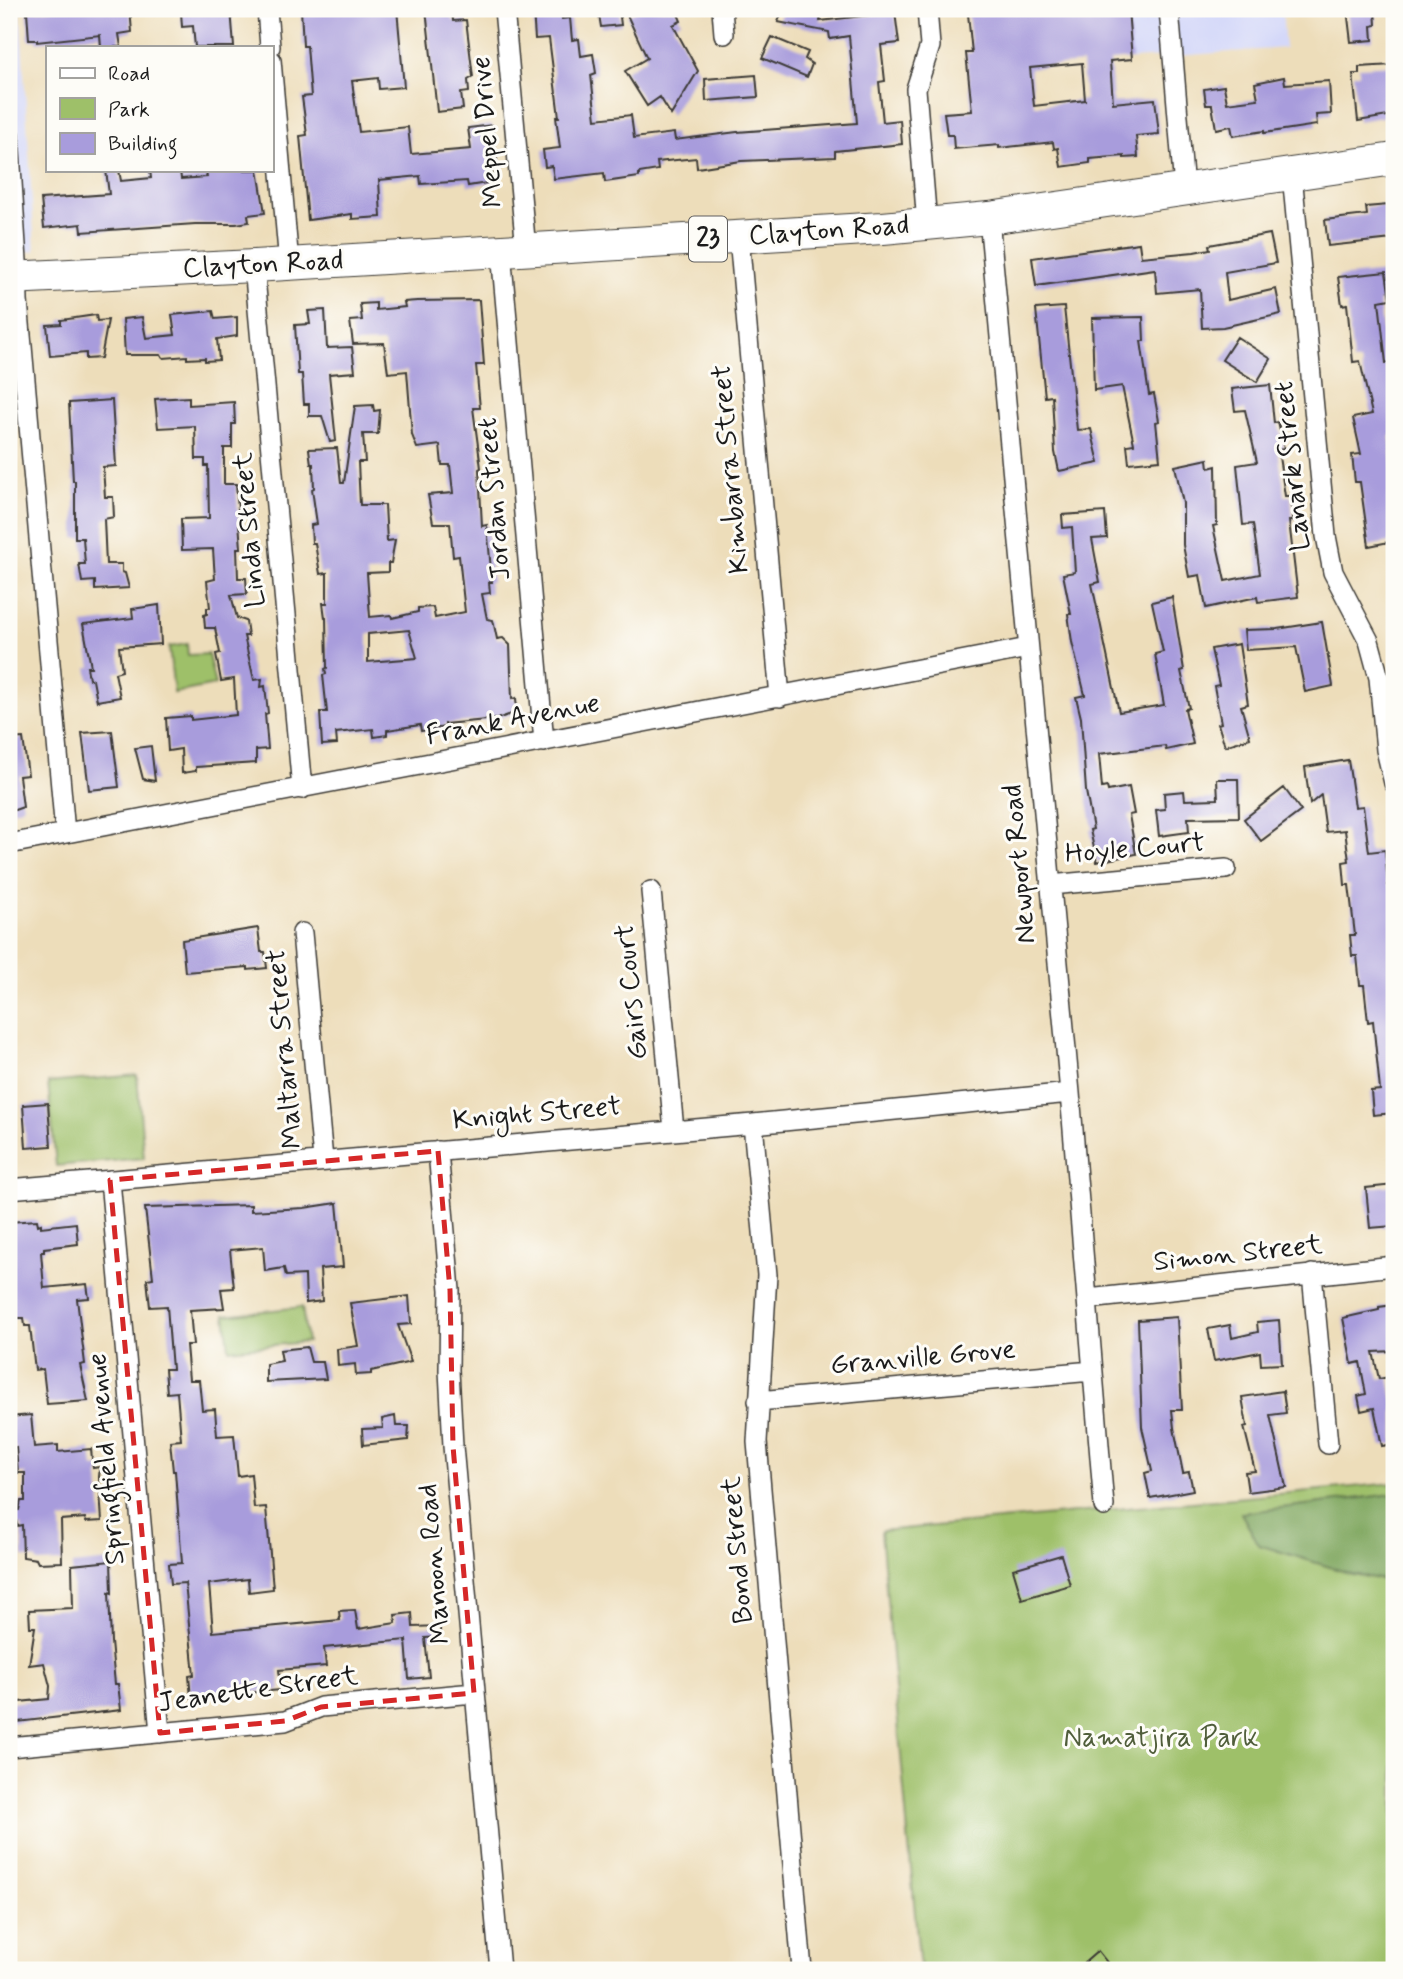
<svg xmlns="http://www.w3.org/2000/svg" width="1403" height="1979" viewBox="0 0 1403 1979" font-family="Mynerve,sans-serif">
<rect width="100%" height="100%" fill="#fdfcf7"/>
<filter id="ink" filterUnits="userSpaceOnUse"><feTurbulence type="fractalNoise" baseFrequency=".0143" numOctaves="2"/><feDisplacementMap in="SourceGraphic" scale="14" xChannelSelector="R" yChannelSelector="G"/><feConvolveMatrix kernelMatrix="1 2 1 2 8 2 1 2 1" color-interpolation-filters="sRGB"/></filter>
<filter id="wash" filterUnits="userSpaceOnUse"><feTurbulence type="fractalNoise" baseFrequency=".00686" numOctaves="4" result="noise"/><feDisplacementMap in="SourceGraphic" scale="28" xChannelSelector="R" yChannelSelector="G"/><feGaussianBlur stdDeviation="1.57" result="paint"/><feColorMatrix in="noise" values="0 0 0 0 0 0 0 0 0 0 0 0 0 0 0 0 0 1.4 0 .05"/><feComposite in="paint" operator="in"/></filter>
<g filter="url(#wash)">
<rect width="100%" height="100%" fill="#edddba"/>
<path fill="#d4d8f9" d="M9,9H20L35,251L9,253Z
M1033,9H1282L1285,48L1038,66Z"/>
<path fill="#9ec069" stroke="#5d6e42" stroke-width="2" d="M187,644L188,655L208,654L215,685L174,693L169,647Z
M137,1075L144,1158L56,1166L48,1083Z
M302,1307L307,1342L229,1349L225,1315Z
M1394,1483V1970H920L881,1531Z"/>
<path fill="#7ea65d" stroke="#4d613c" stroke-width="2" d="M1394,1494V1582L1352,1574L1259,1545L1241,1513Z"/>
<g id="blocks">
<path fill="#a89cdc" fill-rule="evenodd" d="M57,9H130L132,32L119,34L121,47H101L100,35L37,42V40H29L27,11Z
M188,9H231L234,47H195L193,26L182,27L181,12H188Z
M301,9H397L404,87L379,89L378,78L352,81L359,132L408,127L411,154L471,149L468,128L492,125L498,168L492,169L493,182L468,186L467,181L421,184L420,176L379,180L381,217L352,219V214L308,220L300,136L307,135L302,97L311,96L307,46H303Z
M426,9H452L453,21L466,20L473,77L468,80L469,92L461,93L463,109L437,112Z
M533,9H561L562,19L570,18L572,40L579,39L581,56L593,54L596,73L591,75L596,119L631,115L634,138L674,133L675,140L737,132L857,123L849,36L830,39L829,32L778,22L783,9H822L820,21L895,12L899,43L881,45L885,81L879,82L883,122L900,120L902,144L835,151V157L741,161L697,168L696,158L657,162L658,170L639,173V177L605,182L604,173L554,179L552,166L545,167L543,150L560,148L556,117H559L549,38L535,39Z
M598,9H619L621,25L601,27Z
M640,9H676L681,21L673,25L698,71L671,115L660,97L647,106L625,71L647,58L627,15Z
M1017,9H1128L1132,59L1110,61L1113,103L1155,99L1159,134L1136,136L1138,157L1124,158V156L1090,159V163L1061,167L1058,148L1054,149L1053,142L999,148V145L954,149L953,135H947L944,113L972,111L966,53H972L968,14ZM1082,63L1085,100L1034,106L1030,68Z
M1347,9H1375L1376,25L1372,26L1373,40L1351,42Z
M772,37L808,52L805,59L812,64L807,77L762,58Z
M1393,65L1394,115L1358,121L1353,74H1359V67Z
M756,75L758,97L706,101L705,79Z
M1284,77L1285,84L1329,81L1331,114L1316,115L1317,125L1264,133V131L1233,136L1231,126L1216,129L1212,105H1206L1204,89L1224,86L1227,103L1258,99L1255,83Z
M106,170H119L121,181L151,178L150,170H180L181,179L207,177L206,170H258L265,213L248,215L249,222L236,224H195L82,232L81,224L44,228L41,199L109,194Z
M1388,205L1392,239L1328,246L1325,220L1367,215L1366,207Z
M1270,234L1276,263L1225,272L1228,300L1276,289L1281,314L1223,327L1202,328L1200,289L1157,293L1155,269L1036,286L1032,258L1139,243L1141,257L1194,252L1210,249L1209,245Z
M1386,272L1390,299L1379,301L1386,363L1394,361V435L1390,436L1394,474V541L1369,546L1360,482H1355L1352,455L1361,454L1353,418L1372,414L1360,361L1353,362L1347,304L1342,305L1338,277Z
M479,300L484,365H476L480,408H473L481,468L479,469L482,526L487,525L492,582H489L490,593L482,594L487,619L493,620L497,639L503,638L510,645L512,699L516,698L517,712L497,719L445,724V727L421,731L420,725L387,730V735L374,737L373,729L336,733L337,744L322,745L320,712H327L323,675L326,674L325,669L327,668L326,618H325L323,603H327V573L320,574L315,543H312L311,525L317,524L312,489L314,488L313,464H311L309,449L337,448L341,483H344L355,406L373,405L374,411L380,410L378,434H363L365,462H358L360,505H385L387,541L395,540L391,563H388V572L367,573L370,617L391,615L392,618L418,612V608L433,607L435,618L465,612L459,556L453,557L450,523H433L428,495L453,493L450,465H442L440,445L417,448L412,435L407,371L388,373L384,343L353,344L350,321L362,320L360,304L376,303V310L405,307L404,302L417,301ZM409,630L417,658L368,662V634Z
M1064,307L1077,430L1091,429L1099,463L1059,471L1055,452L1052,396L1045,397L1036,309Z
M325,310L327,348L352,347L355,372L329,374L336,441L330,442L322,416H309V404H304L302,374H298L295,325L310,324L308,311Z
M213,311L215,319L237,317V336L217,339L219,360L205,361V358L187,359V356L164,358L160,355H125L123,319L142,317L146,338L175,335L172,315Z
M96,315L97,321L108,320L101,358L86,359V353L50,356L47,325L61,324V320Z
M1143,317L1144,341H1141L1149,395L1154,394L1159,421L1156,422L1160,460L1129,463L1127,445L1134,444L1122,386L1094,390L1092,318Z
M1237,337L1271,359L1257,382L1222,360Z
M1270,385L1274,423L1278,422L1284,449L1278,450L1285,496H1291L1293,521H1289L1298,597L1258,602L1257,597L1206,608L1200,575L1189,577L1183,545V503L1175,466L1208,459L1209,468L1216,466L1217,525L1213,526L1225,581L1260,574L1253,524L1243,525L1237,465L1257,462L1245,410L1235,411L1232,389Z
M189,397V405L234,402L235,424H232V448H224V484H236L241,548H237L238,578H246L247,594L231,595L237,618L246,621L248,636H244L254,680L262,679L261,687L265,686L268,713L265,714L268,749L256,750V763L196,767V771L182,773L181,749L168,751L166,718L191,716V720L236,715L234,679L221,681L216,654L220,653L215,628H205L204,615L207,614V608H210L207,581L215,579L213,549L182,550L181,519L209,518L208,466H205V459H196L195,426L158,428L155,399Z
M112,400L116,466L103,467L105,497H113L114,517L104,519L106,564H122V572L125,573L129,588L95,590V581L82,582L79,564H85L83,538H75V481H73L69,403Z
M1105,512L1107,538L1092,539L1100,582L1092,584L1119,712L1164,705L1155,654L1163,652L1152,602L1172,597L1184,670L1181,671L1189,708L1185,709L1193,744L1166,750L1165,746L1099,754L1102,788L1107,787L1108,791L1129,787L1134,814L1129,815L1136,854L1097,862L1090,830L1093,829L1086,791L1081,718L1076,697L1085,695L1072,642L1068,614H1071L1063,574L1075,572L1072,527L1063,528L1062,515Z
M159,605L161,644L119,647L122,671L115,673L120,697L97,701L93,680L89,679L87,667H91L83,624L133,618L132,609Z
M1322,622L1333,686L1305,692L1296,647L1246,650L1244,630L1277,629Z
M1239,644L1248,704L1241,706L1250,738L1225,746L1218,724L1221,723L1214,686L1219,685L1211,649Z
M112,731L119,787L89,790L82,733Z
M23,738L28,775L19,776L23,807L9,812V739Z
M151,746L155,781L143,779L135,748Z
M1348,760L1355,807L1363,806L1369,852L1385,850L1388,885L1394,884V1113L1373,1115L1371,1091L1380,1090L1373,1021L1368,1022L1364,985H1360L1357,956H1352L1350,935H1355L1349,885H1345L1343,862L1349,861L1345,830L1326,832L1321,795L1310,804L1305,767Z
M1217,779H1238L1239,817L1188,818L1189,832L1159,836L1156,810L1165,809L1164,793L1184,791L1185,800L1218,799Z
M1284,788L1301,811L1261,841L1244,819Z
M258,928L261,952H265L267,968L248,970V967L185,972L182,940Z
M48,1103L51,1146L26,1148L23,1105Z
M1394,1185V1226L1370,1228L1366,1188Z
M337,1203L343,1267L320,1269L322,1301L306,1303L305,1275L286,1276L284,1268L265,1271L263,1247L230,1250L234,1288L221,1289L224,1308L190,1310L193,1345H186L189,1380H199L202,1410L215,1409L217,1436L234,1435L238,1476L251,1474L254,1508L266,1507L273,1589L249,1592L248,1579L209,1584L213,1632L340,1620L339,1611L355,1610L358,1629L396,1623L395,1615L412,1613L413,1627L440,1626V1637L425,1638L429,1677L409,1679L406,1640L324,1648L326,1666L279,1670L281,1690L191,1698L189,1676L194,1675L185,1583L171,1584L169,1564L182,1563L175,1471H173L170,1441L181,1440L177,1392L167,1393L165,1369H172L167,1306L150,1307L147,1279L153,1278L145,1208L251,1205V1211L304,1208Z
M37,1220L38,1225L41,1224V1227L76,1223L78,1244L44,1248V1252H41L44,1288L87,1284L89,1298L77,1299L85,1364L80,1365L88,1401L47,1404L43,1369L35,1370L30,1326H25L24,1318H9V1258H12L9,1222Z
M409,1296L411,1324L398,1325L411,1362L371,1371V1374L356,1375L355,1364L338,1366L337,1349L358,1346L350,1303Z
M1394,1305V1351L1373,1352L1379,1379L1389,1377L1394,1404V1444L1382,1446L1374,1408L1361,1411L1358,1396L1366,1394L1360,1362L1352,1364L1343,1318L1379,1310V1307Z
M1177,1317L1182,1410H1172L1174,1428L1183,1473L1189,1472L1193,1490L1150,1498L1145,1473L1152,1471L1142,1427L1138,1320Z
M1279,1320L1282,1364L1261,1365L1260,1352L1214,1361L1208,1329L1230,1325L1232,1338L1258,1332L1257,1322Z
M307,1347L311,1362H323L326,1379L266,1382V1364L282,1361L280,1350Z
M1283,1391L1286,1413L1270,1415L1286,1487L1248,1492L1245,1472L1255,1471L1244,1427L1247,1426L1242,1397Z
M31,1415L34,1447L58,1445V1452L91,1449L93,1468L100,1467L99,1477L102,1521L86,1522L85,1518L61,1520L62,1562L38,1563L36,1559L23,1557L22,1525L17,1526L15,1511L19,1510L21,1501H25V1473H18L16,1447L10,1448L9,1417Z
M395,1416L396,1426H409L408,1440L363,1445L362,1429L383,1428L382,1419Z
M1061,1555L1070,1585L1022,1599L1013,1569Z
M111,1561L112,1593L109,1592L111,1642L115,1684H118L121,1710L9,1723V1703L49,1699L50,1686L44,1663L29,1665L35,1627H30L29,1610L73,1608L72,1565Z
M1098,1951L1113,1970H1076Z"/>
</g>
</g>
<g filter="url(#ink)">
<use href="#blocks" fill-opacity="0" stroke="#3b3934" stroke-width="2"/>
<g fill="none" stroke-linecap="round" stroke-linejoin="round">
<defs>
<path id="minor" d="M267,9L270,47
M504,9L526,250
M722,9L724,34
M927,9L930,46L916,89L927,224
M1169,9L1184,189
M271,60L289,264
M9,135L17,261L18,301L65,833
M1292,174L1326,536L1333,572L1369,641L1379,678L1386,750L1394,783
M989,218L1070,1093L1104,1506
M739,237L780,697
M501,251L544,742
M254,266L302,789
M9,844L1028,648
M1050,885L1226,869
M651,891L674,1130
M302,933L323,1160
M753,1124L767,1275L757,1442L802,1970
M438,1151L450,1290L449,1370L453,1446L500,1970
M110,1180L160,1733
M9,1189L753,1124L1070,1093
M1312,1274L1328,1444
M1088,1299L1394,1266
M758,1401L1092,1371
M9,1747L285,1721L321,1707L474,1693"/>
<path id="primary" d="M9,278L254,266L883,228L989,218L1394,159"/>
</defs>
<use href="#minor" stroke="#3b3934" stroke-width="22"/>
<use href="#primary" stroke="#3b3934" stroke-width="34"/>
<use href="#minor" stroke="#fff" stroke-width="19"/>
<use href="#primary" stroke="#fff" stroke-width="32"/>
</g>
</g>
<path fill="none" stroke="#d62828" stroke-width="5" stroke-dasharray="14 9" stroke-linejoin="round" d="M438,1151L450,1290L453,1446L474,1693L321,1707L285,1721L160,1733L110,1180Z"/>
<g text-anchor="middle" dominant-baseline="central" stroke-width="6" stroke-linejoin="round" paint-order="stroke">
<rect fill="#fdfcf7" stroke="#605f5e" stroke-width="2" x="689" y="216.5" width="38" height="45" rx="5"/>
<g font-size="26" font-weight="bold" fill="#1c1c1c">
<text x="708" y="239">23</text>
</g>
<g font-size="28" fill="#1c1c1c" stroke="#fdfcf7">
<text transform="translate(488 132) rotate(-95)">Meppel Drive</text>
<text transform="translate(829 231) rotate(-4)">Clayton Road</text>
<text transform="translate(263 265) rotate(-3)">Clayton Road</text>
<text transform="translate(1293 466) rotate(-96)">Lanark Street</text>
<text transform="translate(731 469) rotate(-95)">Kimbarra Street</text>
<text transform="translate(495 499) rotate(-95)">Jordan Street</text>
<text transform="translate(250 530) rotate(-95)">Linda Street</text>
<text transform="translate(513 720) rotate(-11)">Frank Avenue</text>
<text transform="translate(1135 849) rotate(-5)">Hoyle Court</text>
<text transform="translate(1020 864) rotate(-95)">Newport Road</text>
<text transform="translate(632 992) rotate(-96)">Gairs Court</text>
<text transform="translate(285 1049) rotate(-95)">Maltarra Street</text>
<text transform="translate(537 1114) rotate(-5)">Knight Street</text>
<text transform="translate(1238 1254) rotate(-6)">Simon Street</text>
<text transform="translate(923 1358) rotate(-5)">Granville Grove</text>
<text transform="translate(107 1459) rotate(-95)">Springfield Avenue</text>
<text transform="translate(738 1550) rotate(-95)">Bond Street</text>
<text transform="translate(435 1564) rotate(-95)">Manoon Road</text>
<text transform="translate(258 1690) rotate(-8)">Jeanette Street</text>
</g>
<g font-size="28" fill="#505e3b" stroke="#fdfcf7">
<text x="1161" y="1738">Namatjira Park</text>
</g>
</g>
<rect width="1403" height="1979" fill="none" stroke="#fdfcf7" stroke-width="35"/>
<rect x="46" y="46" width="228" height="126" fill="#fdfcf7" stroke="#a3a29f" stroke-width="2"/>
<rect x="60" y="68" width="35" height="10" fill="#ffffff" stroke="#a3a29f" stroke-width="2"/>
<text x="108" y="80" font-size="21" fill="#1c1c1c">Road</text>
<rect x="60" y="98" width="35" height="21" fill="#9ec069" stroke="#a3a29f" stroke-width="2"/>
<text x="108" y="116" font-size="21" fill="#1c1c1c">Park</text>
<rect x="60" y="133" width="35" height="21" fill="#a89cdc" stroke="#a3a29f" stroke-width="2"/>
<text x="108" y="150" font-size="21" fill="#1c1c1c">Building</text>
</svg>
